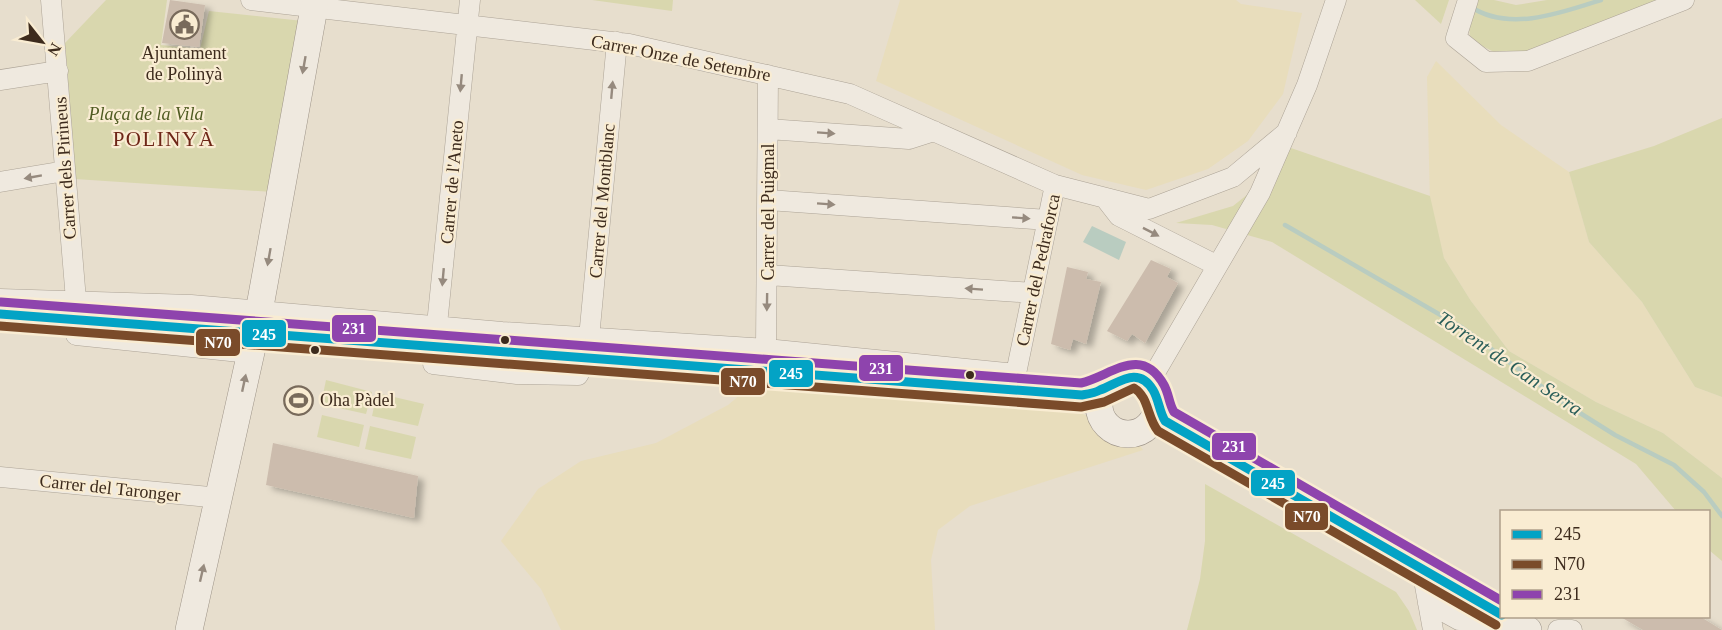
<svg xmlns="http://www.w3.org/2000/svg" width="1722" height="630" viewBox="0 0 1722 630" font-family="Georgia,serif">
<defs>
<filter id="shadow"><feDropShadow dx="6" dy="4" stdDeviation="3" flood-color="#0004"/></filter>
</defs>
<rect width="100%" height="100%" fill="#e7decd"/>
<path fill="#e8ddbc" d="M900,0H1236L1241,4L1302,13L1283,94L1248,141L1208,169L1146,190L1082,175L876,81Z
M1436,61L1501,125L1569,172L1589,242L1642,302L1695,387L1722,397V478L1663,433L1596,402L1509,351L1471,301L1444,258L1430,203L1427,77Z
M754,383L1083,414L1135,438L1143,450L970,506L938,530L931,560L935,630H561L541,589L501,541L538,489L581,461L656,443L728,405Z"/>
<path fill="#d9d7ae" d="M106,0H167L161,45L200,49L209,11L303,21L273,192L75,179L65,43Z
M592,0H673L672,11Z
M1415,0H1449L1441,24Z
M1476,0H1494L1516,5L1547,0H1659L1523,55L1494,52L1470,40L1469,23Z
M1722,118V397L1695,387L1642,302L1589,242L1569,172L1654,146Z
M1291,148L1430,196L1444,258L1471,301L1509,351L1596,402L1663,433L1722,478V561L1709,550L1708,512L1676,511L1636,464L1272,242L1212,225L1176,223L1233,206L1277,171Z
M326,380L372,392L366,414L321,404Z
M377,393L424,404L418,426L372,416Z
M322,415L364,425L359,447L317,437Z
M370,426L416,437L411,459L365,449Z
M1205,484L1396,592L1409,611L1417,630H1187L1200,579L1205,541Z"/>
<path fill="#b9ccc0" d="M1092,226L1126,242L1119,260L1083,242Z"/>
<g fill="none" stroke-linecap="round" stroke-linejoin="round">
<path stroke="#b9ccc0" stroke-width="4.5" d="M1471,7C1509,32 1561,13 1601,0
M1285,225L1463,328L1564,403L1615,435L1674,465L1704,492L1722,516"/>
</g>
<path fill="#ccbcad" filter="url(#shadow)" d="M170,0L205,5L199,47L162,43Z
M1151,260L1171,269L1167,277L1178,283L1145,343L1132,334L1127,341L1107,331Z
M1067,267L1088,272L1086,279L1101,282L1086,344L1073,339L1070,350L1051,344Z
M273,443L418,476L414,518L266,485Z
M1619,616H1699L1722,630H1643Z"/>
<g fill="none" stroke-linecap="round" stroke-linejoin="round">
<defs>
<path id="street" d="M51,0L76,300V335L250,353
M251,0L629,44L850,94L1055,185L1149,209L1233,177L1287,132
M470,0L433,364L517,374L578,375L587,359L617,42
M1468,0L1456,38L1486,62L1528,61L1684,0
M0,80L58,71
M768,129L909,139L934,131
M0,182L65,171
M1105,198L1119,216L1216,265
M768,200L1048,220
M768,275L1033,293
M0,299L191,305L502,332L766,349L1016,374
M766,349L768,75
M1013,388L1055,185
M1153,390L1156,371L1260,193L1307,85L1336,0
M0,477L220,498
M1422,569L1433,630
M1428,603L1459,620H1478L1496,630
M1558,630H1572"/>
<path id="secondary" d="M0,314L1012,391L1082,395L1104,388
M1099 405a29 29 0 1 1 58 0a29 29 0 1 1-58 0Z
M1157,408L1165,421L1502,615
M1505,616L1528,630
M189,630L255,334L314,8"/>
</defs>
<use href="#street" stroke="#aca396" stroke-width="21"/>
<use href="#secondary" stroke="#9c9286" stroke-width="28"/>
<use href="#street" stroke="#efe9df" stroke-width="20"/>
<use href="#secondary" stroke="#efe9df" stroke-width="27"/>
<defs>
<path id="bus-1" d="M0,314L1082,395C1088,394 1095,393 1100,390C1119,383 1138,365 1153,390C1159,400 1159,411 1165,421L1502,615"/>
<path id="bus-2" d="M0,326L1081,407L1104,402L1134,388C1149,397 1147,418 1158,431L1496,625"/>
<path id="bus-3" d="M1,302L1081,383C1111,376 1141,344 1164,385C1169,394 1169,404 1174,412L1502,601"/>
</defs>
<use href="#bus-1" stroke="#f9ecd2" stroke-width="14"/>
<use href="#bus-2" stroke="#f9ecd2" stroke-width="14"/>
<use href="#bus-3" stroke="#f9ecd2" stroke-width="14"/>
<use href="#bus-1" stroke="#03a3c5" stroke-width="9"/>
<use href="#bus-2" stroke="#7a4b2a" stroke-width="9"/>
<use href="#bus-3" stroke="#8e44ad" stroke-width="9"/>
</g>
<defs><path id="oneway-solid" d="M-6-.8H1V-3.2L6.5 0L1 3.2V.8H-6Z" transform="scale(1.5)"/></defs>
<g fill="#968a7e">
<use href="#oneway-solid" transform="translate(304 65) rotate(100)"/>
<use href="#oneway-solid" transform="translate(461 83) rotate(95)"/>
<use href="#oneway-solid" transform="translate(612 90) rotate(-85)"/>
<use href="#oneway-solid" transform="translate(826 133) rotate(4)"/>
<use href="#oneway-solid" transform="translate(33 177) rotate(170)"/>
<use href="#oneway-solid" transform="translate(826 204) rotate(4)"/>
<use href="#oneway-solid" transform="translate(1021 218) rotate(4)"/>
<use href="#oneway-solid" transform="translate(1151 232) rotate(27)"/>
<use href="#oneway-solid" transform="translate(269 257) rotate(100)"/>
<use href="#oneway-solid" transform="translate(443 277) rotate(95)"/>
<use href="#oneway-solid" transform="translate(974 289) rotate(-176)"/>
<use href="#oneway-solid" transform="translate(767 302) rotate(91)"/>
<use href="#oneway-solid" transform="translate(244 383) rotate(-78)"/>
<use href="#oneway-solid" transform="translate(202 573) rotate(-77)"/>
</g>
<defs>
<symbol id="civic-ring" viewBox="-11 -11 22 22"><circle r="9.5" fill="#f9ecd2" stroke="#786a5b" stroke-width="1.5"/><path d="M-.6-6.5H3V-4.5H.6V-3L4-1V1h2V6H-6V1h2V-1L-.6-3ZM-1.2 2.5V6h2.4V2.5Z" fill="#786a5b"/></symbol>
<symbol id="stadium-ring" viewBox="-11 -11 22 22"><circle r="9.5" fill="#f9ecd2" stroke="#786a5b" stroke-width="1.5"/><path d="M0-5a6.5 5 0 1 0 0 10a6.5 5 0 1 0 0-10ZM-3.5-1.8h7v3.6h-7Z" fill="#786a5b"/></symbol>
</defs>
<g fill-rule="evenodd">
<use href="#civic-ring" x="168" y="8" width="33" height="33"/>
<use href="#stadium-ring" x="282" y="384" width="33" height="33"/>
</g>
<g fill="#3d2b1d" stroke="#f9ecd2" stroke-width="2">
<circle cx="505" cy="340" r="5"/>
<circle cx="315" cy="350" r="5"/>
<circle cx="970" cy="375" r="5"/>
</g>
<g text-anchor="middle" dominant-baseline="central" stroke-width="4.5" stroke-linejoin="round" paint-order="stroke">
<g font-size="18" fill="#3d2b1d" stroke="#f9ecd2">
<text x="184" y="53">Ajuntament<tspan x="184" dy="21">de Polinyà</tspan></text>
<text x="320" y="400" text-anchor="start">Oha Pàdel</text>
</g>
<g font-size="18" fill="#3d2b1d" stroke="#f9ecd2">
<text transform="translate(681 58) rotate(11)">Carrer Onze de Setembre</text>
<text transform="translate(65 168) rotate(-94)">Carrer dels Pirineus</text>
<text transform="translate(452 182) rotate(-85)">Carrer de l'Aneto</text>
<text transform="translate(602 201) rotate(-85)">Carrer del Montblanc</text>
<text transform="translate(768 212) rotate(-90)">Carrer del Puigmal</text>
<text transform="translate(1038 270) rotate(-78)">Carrer del Pedraforca</text>
<text transform="translate(110 488) rotate(6)">Carrer del Taronger</text>
</g>
<g font-size="18" font-style="italic" fill="#4f5b21" stroke="#f9ecd2">
<text x="146" y="114">Plaça de la Vila</text>
</g>
<g font-size="20" font-style="italic" fill="#2a5e59" stroke="#f9ecd2">
<text transform="translate(1510 363) rotate(34)">Torrent de Can Serra</text>
</g>
<g font-size="21" letter-spacing="1.5" fill="#6e2617" stroke="#f9ecd2">
<text x="164" y="139">POLINYÀ</text>
</g>
</g>
<g stroke="#f9ecd2" stroke-width="2">
<rect x="331" y="314" width="46" height="29" rx="6" fill="#8e44ad"/>
<rect x="241" y="319" width="46" height="29" rx="6" fill="#03a3c5"/>
<rect x="195" y="328" width="46" height="29" rx="6" fill="#7a4b2a"/>
<rect x="858" y="354" width="46" height="28" rx="6" fill="#8e44ad"/>
<rect x="768" y="359" width="46" height="29" rx="6" fill="#03a3c5"/>
<rect x="720" y="367" width="46" height="29" rx="6" fill="#7a4b2a"/>
<rect x="1211" y="432" width="46" height="29" rx="6" fill="#8e44ad"/>
<rect x="1250" y="469" width="46" height="28" rx="6" fill="#03a3c5"/>
<rect x="1284" y="502" width="45" height="29" rx="6" fill="#7a4b2a"/>
</g>
<g font-size="16" text-anchor="middle" font-weight="bold" fill="#fff">
<text x="354" y="334">231</text>
<text x="264" y="340">245</text>
<text x="218" y="348">N70</text>
<text x="881" y="374">231</text>
<text x="791" y="379">245</text>
<text x="743" y="387">N70</text>
<text x="1234" y="452">231</text>
<text x="1273" y="489">245</text>
<text x="1307" y="522">N70</text>
</g>
<rect x="1500" y="510" width="210" height="108" fill="#f9ecd2" stroke="#ae9f8a" stroke-width="1.5"/>
<rect x="1512" y="530" width="30" height="9" fill="#03a3c5" stroke="#ae9f8a" stroke-width="1.5"/>
<text x="1554" y="540" font-size="18" fill="#3d2b1d">245</text>
<rect x="1512" y="560" width="30" height="9" fill="#7a4b2a" stroke="#ae9f8a" stroke-width="1.5"/>
<text x="1554" y="570" font-size="18" fill="#3d2b1d">N70</text>
<rect x="1512" y="590" width="30" height="9" fill="#8e44ad" stroke="#ae9f8a" stroke-width="1.5"/>
<text x="1554" y="600" font-size="18" fill="#3d2b1d">231</text>
<g transform="translate(42 42) rotate(121)" stroke="#f9ecd2" stroke-width="4.5" paint-order="stroke">
<path d="M0-4.5L10 22L0 15L-10 22Z" fill="#3d2b1d"/>
<text y="-9" font-size="16" font-weight="bold" text-anchor="middle" fill="#3d2b1d">N</text>
</g>
</svg>
